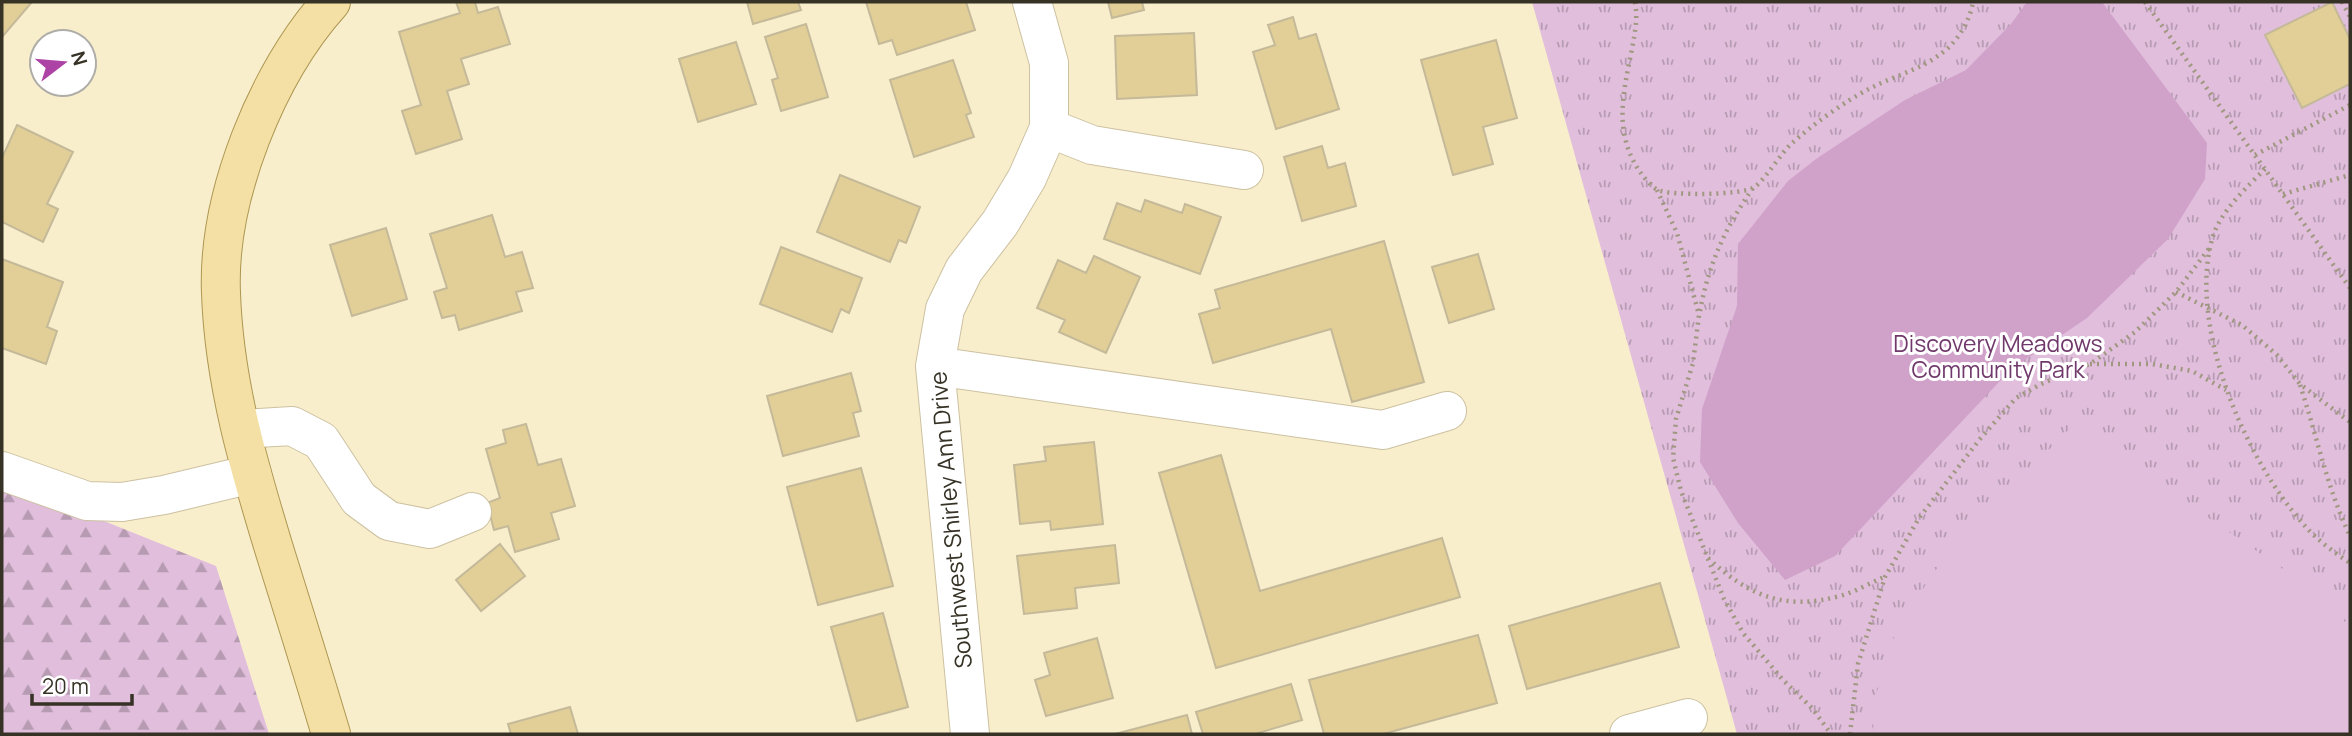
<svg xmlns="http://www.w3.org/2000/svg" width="2352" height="736" viewBox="0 0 2352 736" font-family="Manrope,sans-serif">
<defs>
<pattern id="forest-firs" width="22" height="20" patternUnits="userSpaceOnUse" patternTransform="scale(1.75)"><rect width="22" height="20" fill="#e0bedc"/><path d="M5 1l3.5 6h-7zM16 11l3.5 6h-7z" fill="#b69bb2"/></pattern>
<pattern id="park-tufts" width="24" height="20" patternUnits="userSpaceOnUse" patternTransform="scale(1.75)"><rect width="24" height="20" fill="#e0bedc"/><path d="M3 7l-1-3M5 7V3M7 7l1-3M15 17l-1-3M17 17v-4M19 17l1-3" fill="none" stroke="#b69bb2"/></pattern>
</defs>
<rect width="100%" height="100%" fill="#f9eecc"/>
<path fill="url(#forest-firs)" d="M2,480L216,566L269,734H2Z"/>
<path fill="url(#park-tufts)" d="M1532,2H2350V734H1737Z"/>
<path fill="#e0bedc" d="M2073,425L2312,589L2350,627V734H1873L1874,701L1897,627L1946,555Z"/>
<path fill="#d0a2ca" d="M2027,2H2102L2207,143L2205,179L2168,239L2087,318L2019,364L1999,382L1835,556L1785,580L1738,523L1700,462L1702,409L1737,306L1738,244L1788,181L1816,159L1905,100L1966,70L2011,24Z"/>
<path fill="#e2cf97" stroke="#c4b999" stroke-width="2" d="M2,2H32L2,37Z
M456,2H475L478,13L498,7L510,44L461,59L469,84L447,91L462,139L416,154L402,111L421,105L399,32L460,13Z
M747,2H798L801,10L753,24Z
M866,2H966L975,30L897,55L892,40L879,44Z
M1108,2H1142L1144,10L1112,18Z
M2332,2L2350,39V84L2302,108L2265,35Z
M1293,17L1299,39L1316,34L1339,109L1276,129L1253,52L1275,45L1268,25Z
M806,24L828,97L781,111L772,80L778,78L765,37Z
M1194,33L1197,95L1117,99L1115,36Z
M1496,40L1517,118L1483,127L1493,164L1453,175L1421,60Z
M736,42L756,104L698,122L679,59Z
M953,60L971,113L966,115L974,137L914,157L890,80Z
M17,125L73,152L47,204L58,209L43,242L2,222V158Z
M1322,146L1328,168L1345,163L1356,206L1302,221L1284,157Z
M840,175L920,207L906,243L899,240L890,262L817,232Z
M1145,200L1182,213L1185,204L1221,217L1200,274L1104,239L1117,203L1141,212Z
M492,215L505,257L522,252L533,288L516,292L522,311L459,330L455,315L442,318L434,292L447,288L430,234Z
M386,228L407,299L352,316L330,245Z
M1384,241L1424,382L1352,402L1331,329L1213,363L1199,314L1220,308L1215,290Z
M781,247L862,278L849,313L841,309L832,332L760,304Z
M1478,254L1494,309L1449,323L1432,267Z
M1094,256L1140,277L1106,353L1059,332L1065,320L1037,308L1058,260L1086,273Z
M2,259L63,282L47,327L57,331L46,364L2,348Z
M851,373L861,411L853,413L859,436L783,456L767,396Z
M526,424L538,465L561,459L575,506L551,513L559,539L515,552L508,526L494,530L487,503L500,498L486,449L506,443L503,430Z
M1094,442L1103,524L1051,530L1050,521L1020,524L1014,465L1046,461L1044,447Z
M1221,455L1260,591L1442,538L1460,597L1216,668L1159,473Z
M861,468L893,586L818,605L787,487Z
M500,544L525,576L481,611L456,580Z
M1115,545L1119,583L1075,588L1077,608L1024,614L1017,556Z
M1660,583L1679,647L1527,689L1509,626Z
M883,613L908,707L857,721L831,627Z
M1478,635L1497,703L1383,734H1324L1309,680Z
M1097,638L1113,698L1046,716L1035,680L1050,675L1044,653Z
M1291,684L1302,720L1255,734H1203L1196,712Z
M570,707L578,734H511L508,724Z
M1187,715L1192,734H1115Z"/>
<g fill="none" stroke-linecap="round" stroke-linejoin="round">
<defs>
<path id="minor" d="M1049,128L1092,145L1244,170
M935,366L1383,430L1447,411
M241,429L292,426L321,441L359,499L389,521L430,529L472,512
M2,471L87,501L122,502L164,495L252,474
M970,734L935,366L945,309L964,270L1000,223L1027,178L1049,128V63L1032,2
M1629,734L1688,718"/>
<path id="major" d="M331,2C267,73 217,197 221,293C224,383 249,467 275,552C294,613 313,673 331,734"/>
</defs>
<use href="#minor" stroke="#ccc1a1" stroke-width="40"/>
<use href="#major" stroke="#ac9651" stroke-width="40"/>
<path stroke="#9f977f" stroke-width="4.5" stroke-dasharray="2 5" stroke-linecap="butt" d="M1635,2C1638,18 1635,32 1632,49C1623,94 1612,135 1643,176C1646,180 1653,188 1658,190C1672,196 1739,195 1753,188C1764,182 1780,154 1791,144C1811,126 1845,101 1869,89C1897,74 1923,70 1948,48C1960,37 1971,17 1973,2
M2145,2L2350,288
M2342,2L2350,17
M2255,155L2350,105
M2265,169C2247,187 2221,211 2213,236C2186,324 2246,461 2305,526C2317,540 2335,553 2350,563
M1657,190L1677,233L1699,315L1693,363L1676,419L1673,458L1681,491L1724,599L1743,633L1783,680L1812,708L1831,734
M2283,194L2350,175
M2176,292L2242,325L2277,355L2300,384L2350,422
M1700,311C1709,263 1725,228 1753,188
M2090,364H2152L2192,371L2226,390
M2300,385C2317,436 2327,488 2350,536
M1708,558C1749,596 1784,611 1840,596C1855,592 1870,583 1884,577
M1850,734L1858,664L1885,577L1919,518L1980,439L2016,398L2041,384L2090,364L2135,332L2176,292L2211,246"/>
<use href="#minor" stroke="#fff" stroke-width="38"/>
<use href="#major" stroke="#f4e0a4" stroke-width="38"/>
</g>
<g text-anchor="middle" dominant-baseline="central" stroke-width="6" stroke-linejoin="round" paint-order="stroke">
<g font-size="23" fill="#70386b" stroke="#fff">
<text x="1998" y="343">Discovery Meadows<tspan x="1998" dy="26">Community Park</tspan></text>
</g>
<g font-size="23" fill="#363225" stroke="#fff">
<text transform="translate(950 520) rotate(-95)">Southwest Shirley Ann Drive</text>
</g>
</g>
<rect width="2352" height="736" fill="none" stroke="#363225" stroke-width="7"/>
<g transform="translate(63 63) rotate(74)"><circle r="33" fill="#ffffff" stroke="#afada8" stroke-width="2"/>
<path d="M0-5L12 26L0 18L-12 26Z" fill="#ac43a5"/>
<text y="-10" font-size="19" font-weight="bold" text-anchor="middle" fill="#363225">N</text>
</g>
<path d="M32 694v10h100v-10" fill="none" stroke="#363225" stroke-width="3.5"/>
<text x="42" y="694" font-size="21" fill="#363225" stroke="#ffffff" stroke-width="5" paint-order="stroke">20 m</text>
</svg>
